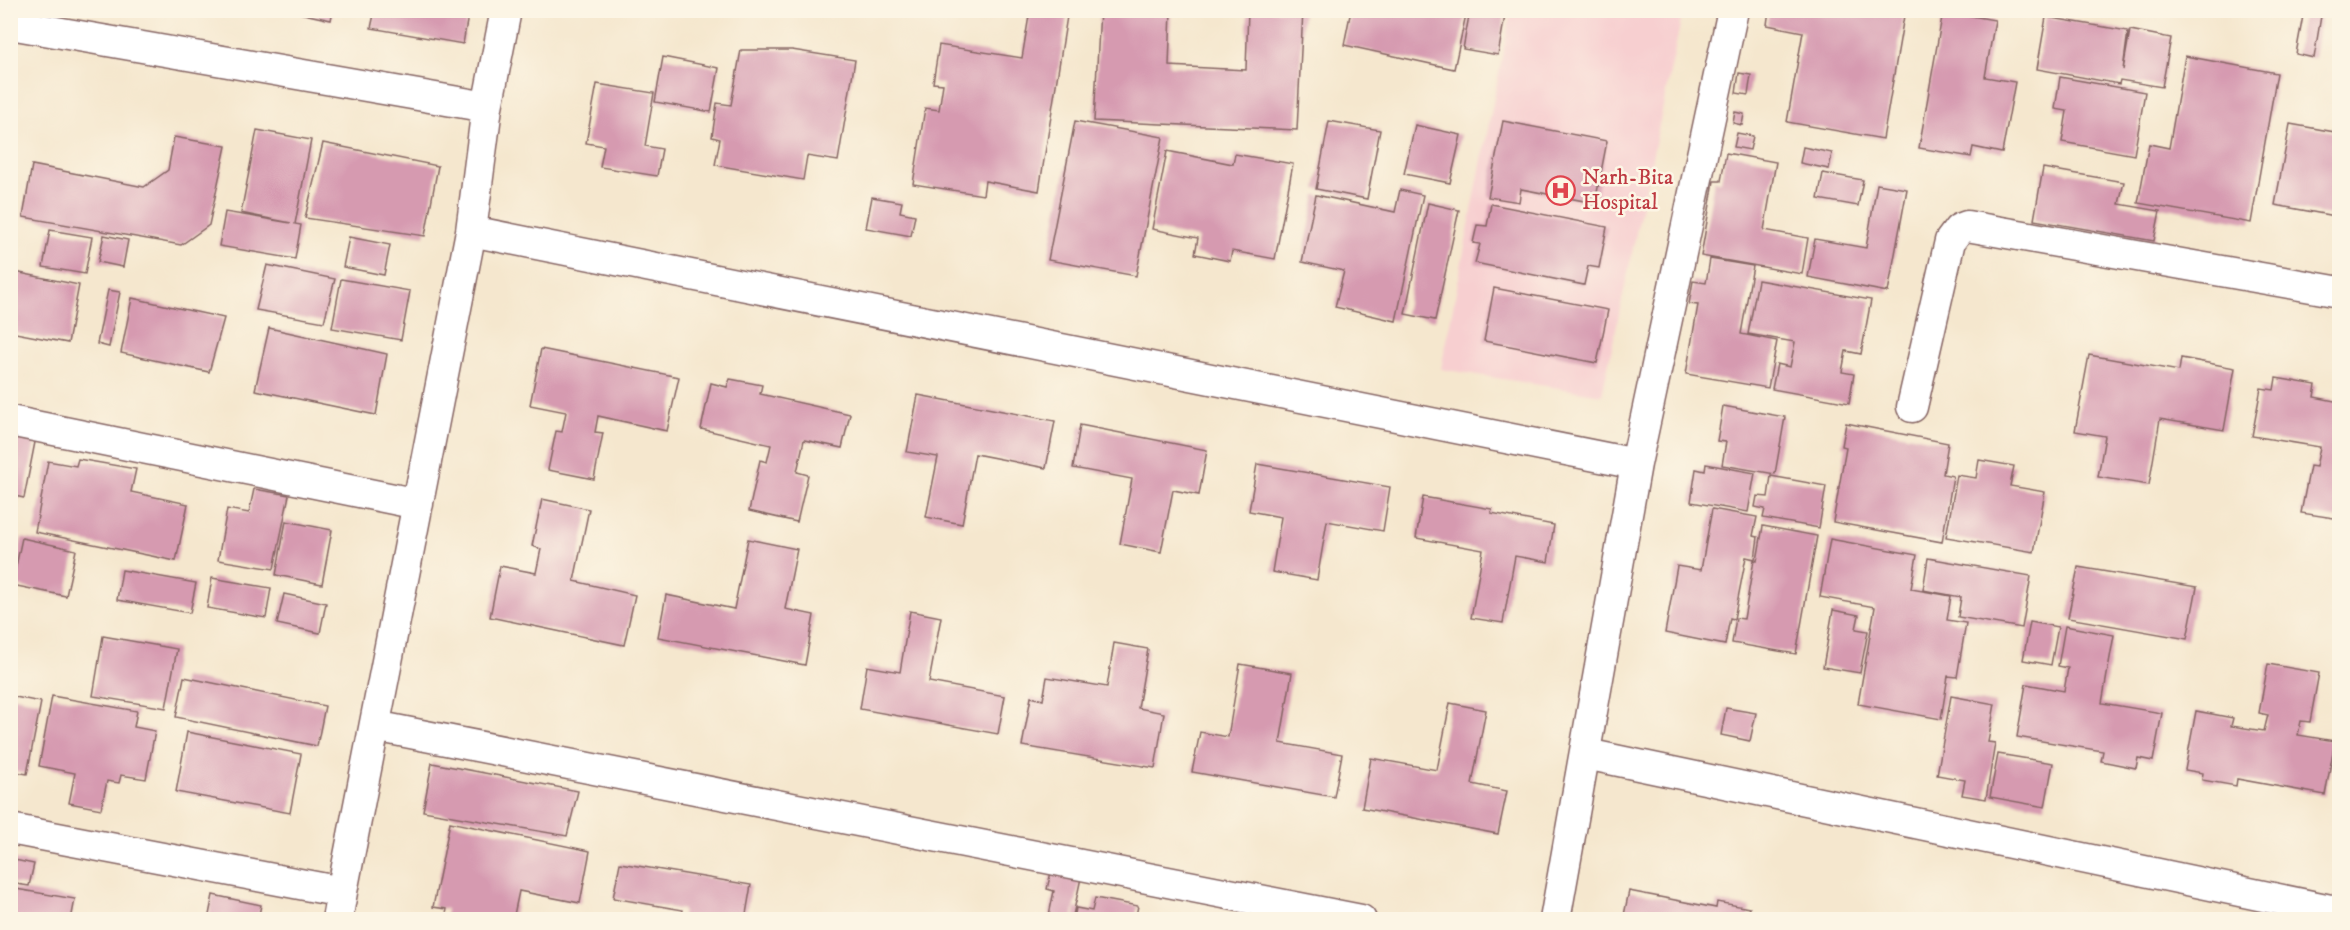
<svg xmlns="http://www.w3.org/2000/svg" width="2350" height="930" viewBox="0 0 2350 930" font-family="'IM FELL DW Pica',serif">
<rect width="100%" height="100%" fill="#fcf5e5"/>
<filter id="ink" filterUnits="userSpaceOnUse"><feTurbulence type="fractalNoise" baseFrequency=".0167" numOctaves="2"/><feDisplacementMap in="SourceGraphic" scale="12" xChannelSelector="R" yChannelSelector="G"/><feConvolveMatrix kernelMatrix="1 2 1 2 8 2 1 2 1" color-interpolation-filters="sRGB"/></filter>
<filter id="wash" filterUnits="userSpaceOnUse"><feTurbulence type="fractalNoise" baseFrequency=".008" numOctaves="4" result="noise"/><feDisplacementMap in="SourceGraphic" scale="24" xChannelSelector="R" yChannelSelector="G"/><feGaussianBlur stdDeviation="1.35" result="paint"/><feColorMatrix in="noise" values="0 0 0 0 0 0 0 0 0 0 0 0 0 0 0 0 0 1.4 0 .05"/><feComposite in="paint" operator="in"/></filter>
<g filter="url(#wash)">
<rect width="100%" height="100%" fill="#f5e7ce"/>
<path fill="#f7cfd0" d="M1511,11H1683L1602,395L1441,369Z"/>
<g id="blocks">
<path fill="#d69ab0" d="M286,10H333L331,20Z
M375,10H469L463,44L371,28Z
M1030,10H1068L1039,191L985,181L983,195L913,184L925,108L939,110L943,84L933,83L939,45L1022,58Z
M1100,10H1171L1169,66L1246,70L1248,10H1303L1297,130L1094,121Z
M1351,10H1467L1454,69L1344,45Z
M1470,10H1506L1498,55L1463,49Z
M1769,10H1874L1904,16L1883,139L1787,122L1803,32L1767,25Z
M2304,10H2322L2314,58L2296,54Z
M1943,11L1995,20L1985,77L2015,82L2002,153L1973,147L1971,157L1919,148Z
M2046,17L2128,31L2123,70L2130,30L2171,38L2162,87L2120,80L2119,84L2037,69Z
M741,50H792L855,60L838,161L807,156L803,180L715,165L720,139L712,137L717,103L731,105Z
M2185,56L2277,73L2251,223L2138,203L2149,144L2169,148Z
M663,57L719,68L711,112L655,102Z
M1739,73L1751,75L1748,95L1736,93Z
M2060,77L2145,92L2134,155L2062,142L2067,111L2055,109Z
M597,84L654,93L645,146L662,149L657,176L600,167L604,146L586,143Z
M1735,112L1744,114L1742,125L1733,123Z
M1075,121L1163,137L1136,276L1048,260Z
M1329,121L1380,130L1367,199L1316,189Z
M1503,121L1607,141L1595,203L1521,189L1519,202L1488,197Z
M2290,124L2340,133V217L2275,205Z
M1415,125L1461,135L1450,183L1404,174Z
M257,130L311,140L295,224L301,225L295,259L219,246L225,212L291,223L241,213Z
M1737,133L1753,136L1750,150L1734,147Z
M174,137L226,146L209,225L181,245L23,217L32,165L144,187L168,170Z
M323,143L438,166L425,236L305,218Z
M1803,147L1832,153L1829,169L1800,163Z
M1167,151L1233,164L1235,154L1293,164L1275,259L1232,251L1230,261L1195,254L1198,238L1152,229Z
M1726,153L1776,162L1764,230L1808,238L1802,274L1701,256L1714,181H1721Z
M2043,168L2124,182L2119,204L2160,211L2154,241L2034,220Z
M1823,173L1863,180L1858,206L1818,199Z
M1877,184L1907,189L1888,292L1808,277L1815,239L1866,248Z
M1400,190L1423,195L1396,321L1335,307L1344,271L1302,262L1316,195L1395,212Z
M872,197L902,202L900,212L915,215L911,236L866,228Z
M1428,203L1459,210L1435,320L1405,314Z
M1491,204L1607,227L1599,268L1588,266L1584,285L1475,263L1480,244L1473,243L1477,225L1487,226Z
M50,230L92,237L85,274L43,267Z
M104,235L128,240L123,267L98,262Z
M349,237L390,245L384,275L343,267Z
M1710,259L1753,266L1741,334L1777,341L1768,388L1686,374L1698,305L1689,304L1693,281L1706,283Z
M267,265L335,279L324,322L256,310Z
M10,271L79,285L68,343L10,332Z
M341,279L410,291L401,340L332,328Z
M1758,280L1871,300L1861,354L1846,351L1842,372L1854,374L1849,403L1772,389L1777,364L1790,367L1795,342L1748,334Z
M1494,288L1608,310L1597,363L1484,341Z
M108,290L120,292L109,347L97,344Z
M132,298L224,318L209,372L121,353Z
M269,328L387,354L376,415L255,390Z
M541,349L679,377L667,431L598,416L595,432L603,433L594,479L548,470L556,431L562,432L566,412L530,405Z
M2089,355L2179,371L2181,358L2235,368L2224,430L2160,419L2149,485L2098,477L2105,436L2075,431Z
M2276,378L2316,385L2314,397L2340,402V519L2301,513L2310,466L2316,467L2320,447L2252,436L2261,388L2274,390Z
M730,379L762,385L760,394L850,414L842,448L804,440L797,472L808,475L797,522L749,511L760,460L767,462L771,445L701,429L711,383L727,387Z
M918,395L1055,421L1046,468L975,454L962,524L926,517L938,457L907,452Z
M1723,406L1785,417L1775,474L1722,465L1726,442L1717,441Z
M1846,423L1948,443L1943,474L1953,476L1942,542L1833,522L1846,447L1842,446Z
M1080,425L1207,450L1199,495L1173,490L1161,552L1120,544L1132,479L1073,468Z
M10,426L37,432L24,498L10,495Z
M78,459L136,469L131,492L188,504L176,561L35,532L48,461L76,466Z
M1979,460L2014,466L2010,486L2045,492L2034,552L1946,537L1957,475L1976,478Z
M1257,464L1390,487L1383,531L1327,521L1317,580L1272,572L1281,517L1249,511Z
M1706,464L1755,473L1748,512L1691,502L1696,469L1705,471Z
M1771,476L1826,486L1819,528L1763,518L1765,509L1755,507L1757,496L1768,497Z
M254,489L289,495L274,569L218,560L227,509L249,513Z
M1423,497L1492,509L1491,513L1554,525L1548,562L1515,556L1503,623L1471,618L1483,550L1416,538Z
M542,499L589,509L574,581L635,595L624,645L490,617L500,566L536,573L541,549L532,546Z
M1712,509L1757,517L1753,536L1758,537L1755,559L1746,557L1734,619L1730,618L1725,645L1665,633L1677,566L1701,570Z
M286,521L332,530L322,584L276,575Z
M1763,526L1817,536L1796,654L1732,643L1736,618L1744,619L1754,560L1757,561Z
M22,538L76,550L66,596L12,585Z
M748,539L797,549L785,609L814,615L805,665L658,637L666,595L734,609Z
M1830,539L1917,555L1911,589L1951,596L1947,620L1966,623L1957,677L1948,676L1941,719L1858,704L1875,607L1820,597Z
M1928,558L2031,576L2022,628L1958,617L1961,597L1923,590Z
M2078,567L2197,587L2187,639L2068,618Z
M122,570L196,583L190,613L117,600Z
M212,578L271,588L266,618L207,608Z
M284,594L326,603L320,633L277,624Z
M1833,610L1859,615L1856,629L1868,631L1860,673L1823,667Z
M910,611L941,617L929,682L1005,696L998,734L860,709L867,666L900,672Z
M2030,622L2058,627L2051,665L2023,660Z
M2065,626L2114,635L2102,703L2162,713L2153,761L2138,758L2136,768L2101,761L2103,751L2017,737L2026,684L2064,691L2068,668L2058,666Z
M103,636L177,649L166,708L93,696Z
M1114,643L1148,649L1138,708L1164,713L1155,768L1022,746L1031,697L1043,700L1047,677L1107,687Z
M1240,664L1292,673L1280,743L1342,754L1334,797L1192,772L1200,732L1228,737Z
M2268,664L2319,673L2310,722L2301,721L2298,735L2335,741L2325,795L2237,779L2236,786L2202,780L2203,773L2185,770L2196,711L2233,718L2231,726L2264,731L2268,715L2259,713Z
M184,677L325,706L317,746L176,717Z
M10,696L41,702L27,774L10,771Z
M52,696L137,711L134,727L155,731L146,779L121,775L119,783L107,781L101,809L69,803L75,773L39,766Z
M1951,696L1995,704L1988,742L1995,743L1986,799L1962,795L1965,780L1937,775Z
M1450,703L1486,710L1472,784L1507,791L1498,834L1362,808L1371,758L1437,770Z
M1726,708L1756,713L1750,741L1721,735Z
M187,732L301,754L290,813L176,792Z
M1998,754L2053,763L2045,807L1990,797Z
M432,763L578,791L567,836L423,811Z
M450,822L590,851L580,903L519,891L513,920H445L447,909L433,907Z
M10,859L34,864L29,886L10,883Z
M620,863L751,885L745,920H681L683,910L613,898Z
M1052,868L1082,873L1072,920L1049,915L1054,891L1047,889Z
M10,888L75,899L71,920H10Z
M1629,891L1716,908L1717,902L1750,908L1748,918L1753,920H1623Z
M213,895L261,905L258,920H208Z
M1095,898L1138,906L1135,920H1074L1076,908L1092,911Z"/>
</g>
</g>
<g filter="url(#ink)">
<use href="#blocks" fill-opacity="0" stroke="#866564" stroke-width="1.5"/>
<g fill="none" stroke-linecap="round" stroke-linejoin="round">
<defs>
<path id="minor" d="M10,24L487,107
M471,231L1636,464
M1912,407L1950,241L1959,229L1967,226L2340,292
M10,421L418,504
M375,726L1361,920
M1586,754L2340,912
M10,829L342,892L337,920
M342,892L471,231L487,107L506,10
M1555,920L1636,464L1733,10"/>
</defs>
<use href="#minor" stroke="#866564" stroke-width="33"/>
<use href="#minor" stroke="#fff" stroke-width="30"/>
</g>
</g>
<defs>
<symbol id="hospital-ring" viewBox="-11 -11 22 22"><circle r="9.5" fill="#fcf5e5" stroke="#e0444e" stroke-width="1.5"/><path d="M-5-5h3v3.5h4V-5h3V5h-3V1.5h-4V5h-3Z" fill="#e0444e"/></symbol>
</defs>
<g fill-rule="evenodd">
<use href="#hospital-ring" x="1544" y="174" width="33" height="33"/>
</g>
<g text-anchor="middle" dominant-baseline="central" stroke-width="5" stroke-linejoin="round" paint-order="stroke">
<g font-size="22" fill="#be3a42" stroke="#fcf5e5" text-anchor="start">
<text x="1582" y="177">Narh-Bita<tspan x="1582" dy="25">Hospital</tspan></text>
</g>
</g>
<rect width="2350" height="930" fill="none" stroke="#fcf5e5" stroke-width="36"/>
</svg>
